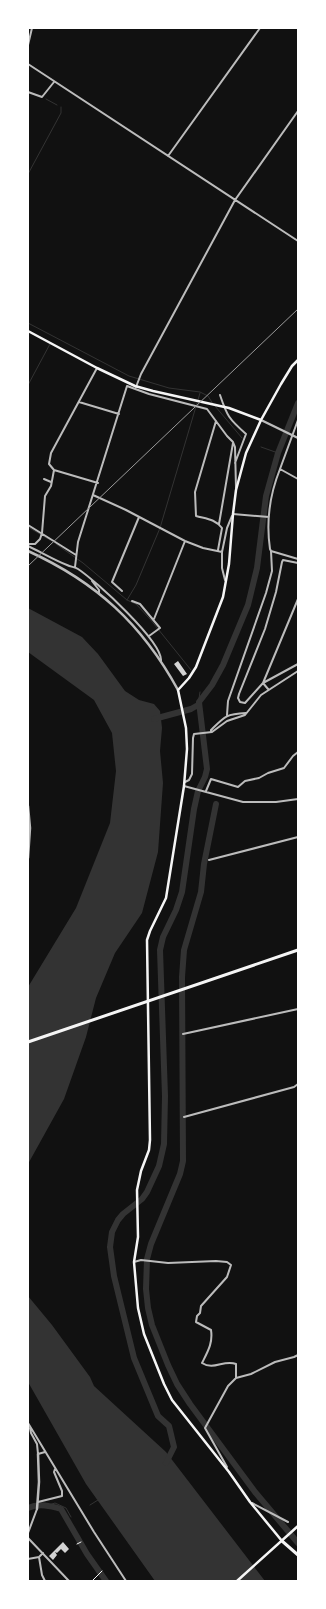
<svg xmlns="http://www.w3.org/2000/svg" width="326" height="1609" viewBox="0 0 326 1609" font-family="Lato,sans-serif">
<rect width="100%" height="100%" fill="#111"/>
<path fill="#333" d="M28,608L82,637L98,654L125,691L139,700L154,704L160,711L162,728L160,751L163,783L158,852L142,913L115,953L96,998L86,1037L64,1099L28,1164V987L76,908L110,823L116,771L112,733L94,700L28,652Z
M28,1296L52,1325L90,1377L94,1386L166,1452L265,1581H155L86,1484L28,1382Z"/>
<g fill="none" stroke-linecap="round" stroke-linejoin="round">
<path stroke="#333" stroke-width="1" d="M46,99L57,105
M28,174L61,113V107
M28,323L129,376L169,388L200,392L208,396L213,404
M28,385L50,344
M198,400L200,393
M215,406L242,438
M261,447L278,453
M28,527L50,540
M56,544L83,563L127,600L136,604L150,619L191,670
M127,600L136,585L160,528L197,403
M198,705L200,692
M49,1505L55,1503L66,1508L71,1517
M90,1505L98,1500"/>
<path stroke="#333" stroke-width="6" d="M154,719L191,709L198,705
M216,804L204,864L201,892L184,950L182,977L183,1161L180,1174L151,1244L147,1259L146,1289L148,1308L152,1325L168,1365L177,1384L190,1404L255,1492L298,1543
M166,1463L174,1447L169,1426L158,1416L134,1358L114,1276L110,1247L112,1232L118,1220L123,1214L142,1199L147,1192L159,1166L164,1144L165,1096L160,950L163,937L176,910L182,892L194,809L198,791L205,777L207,769L199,702L212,685L223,665L248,605L257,568L266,496L278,453L298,403
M28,1508C39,1503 51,1506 61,1509L87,1554L106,1581"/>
</g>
<path fill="#d3d3d3" d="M178,661L187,674L183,676L174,664Z
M63,1542L69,1549L65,1553L61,1549L57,1553L55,1552L57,1555L53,1560L49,1556Z"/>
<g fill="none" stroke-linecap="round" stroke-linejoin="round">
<path stroke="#f5f5f5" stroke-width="1" d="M77,1544L81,1542
M92,1581L102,1571"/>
<path stroke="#bcbcbc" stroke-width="2" d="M28,45L32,28
M28,64L298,241
M28,92L42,97L54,82
M168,156L260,28
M97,368L51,453L49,464L54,470L98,483
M136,387L141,374L235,200L298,111
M220,395C227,416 229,419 246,434L235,463
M79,402L119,414
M216,421L195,492L196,516C207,519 215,519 222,528L218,550
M280,469L298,420
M44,479L51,482
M298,479L280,469C270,494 266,522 270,549L271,551L298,559
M93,495L126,510L185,541L203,548L222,552V568L225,580
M233,514L269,517
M219,524L233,443
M28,525L76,555
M28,544H35L40,539L42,533L45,496L51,486L54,470
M28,546C41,552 54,560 67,565C71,567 75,567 78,569C95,580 163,642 161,661
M222,552L227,528L232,516
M298,563L283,560L282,562L276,592L265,629L239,694L238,698L240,702L245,703L263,683L298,664
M75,567L78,542L127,386L149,394L207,409L227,436L233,442L235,447L236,488
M92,581L99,590V593
M122,591L112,582L139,517
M132,601L140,604L160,628L149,636
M154,619L185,541
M268,689L263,683L298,599
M227,715L228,701L266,593L272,571L271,551
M211,732V730C225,716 226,714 246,713
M185,782L189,780L192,774L193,738L194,734L212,732L227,721L245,715L261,695L298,671
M184,786L243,802H276L298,799
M206,791L211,779L238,787L245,781L259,778L268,773L284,768L293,756L298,752
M209,860L298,837
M183,1034L298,1009
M184,1117L294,1087L298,1084
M134,1262L141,1260L168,1263L216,1261L227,1262L231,1265L227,1277L201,1306L200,1313L197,1316L196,1322L211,1330C213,1343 208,1351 202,1363C214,1371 224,1359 236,1364V1378
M28,1423L94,1532L126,1581
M30,1428L31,1433L37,1444L38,1454L45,1452
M227,1467L205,1428L228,1386L236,1378L251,1374L275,1362L294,1357L298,1355
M38,1502L62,1496V1491L54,1472L55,1469
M252,1503L288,1522
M28,1533L37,1509
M28,1538L69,1581
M39,1557L42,1575L45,1581
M28,1559L39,1557L43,1553"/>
<path stroke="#bcbcbc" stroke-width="2.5" d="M261,420L298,438
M28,551C96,582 142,624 178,690
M28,806L30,828L28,858
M37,1509L39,1482L38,1454"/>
<path stroke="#f5f5f5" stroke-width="2.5" d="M28,331L97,368L135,386L153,391L229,408L261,420
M282,1541L250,1502L229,1472L172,1400L164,1384L144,1334L138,1308L134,1262L138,1237L137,1190L141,1171L149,1150L150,1140L147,940L150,931L166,898L184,786L187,749L186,728L178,690L189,678L196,667L223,597L229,564L233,514L236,490L246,453L261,420L281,384L292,366L298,360
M237,1581L298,1526"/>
<path stroke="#f5f5f5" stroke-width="3" d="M282,1541L298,1555"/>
<path stroke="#f5f5f5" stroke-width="3" d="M28,1042L298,950"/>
<path stroke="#9a9a9a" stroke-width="1" d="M28,566L298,309"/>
</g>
<rect width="326" height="1609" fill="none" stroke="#ffffff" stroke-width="58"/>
</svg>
